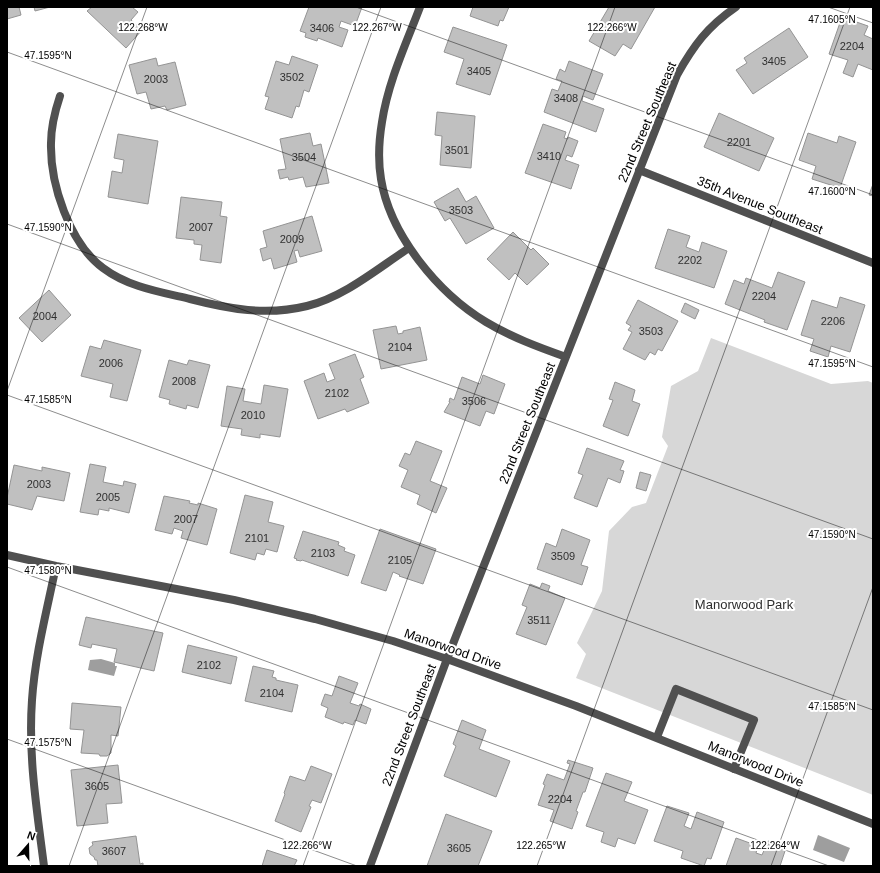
<svg xmlns="http://www.w3.org/2000/svg" width="880" height="873" viewBox="0 0 880 873" font-family="Arial,sans-serif">
<rect width="100%" height="100%" fill="#fff"/>
<path fill="#d7d7d7" d="M711,338L831,384L868,381L873,383V795L576,678L586,654L577,643L602,591L609,531L632,507L646,503L668,446L662,437L671,386L698,371Z"/>
<path fill="#9e9e9e" d="M101,659L115,663V666H117L114,676L88,670L90,660Z
M818,835L850,848L844,862L813,850Z"/>
<path fill="#c0c0c0" stroke="#949494" d="M7,7H19L21,15L7,19Z
M34,7H50L35,11Z
M92,7H132L138,12L131,20L142,30L126,48L87,11Z
M309,7H362L355,26L341,21L339,27L348,30L342,47L318,38L317,41L305,37L306,33L300,31Z
M473,7H509L503,21L500,20L498,26L470,16Z
M609,7H655L631,49L623,44L615,56L589,41Z
M842,17L868,26L864,35L873,39V70L858,64L853,77L843,73L848,60L829,54Z
M453,27L507,45L490,95L456,84L464,59L444,52Z
M789,28L808,57L753,94L736,70L747,63L744,58Z
M292,56L318,65L309,92L304,90L299,107L296,106L292,118L265,109L269,97L265,96L276,61L289,65Z
M156,58L158,66L175,62L186,105L167,110L165,106L151,109L146,92L137,94L129,65Z
M569,61L603,74L593,100L583,96L582,101L604,109L596,132L544,112L552,89L558,91L562,81L556,79L560,69L565,72Z
M437,112L475,116L471,168L440,165L442,136L435,135Z
M719,113L774,138L759,171L704,147Z
M543,124L566,132L564,138L568,139V137L578,141L572,157L567,155L565,160L579,165L571,189L525,173Z
M310,133L313,146L321,144L329,183L306,187L303,177L289,180L288,177L280,179L278,170L286,169L280,139Z
M808,133L837,143L839,136L856,142L840,188L812,179L816,166L799,160Z
M118,134L158,141L148,204L108,197L112,171L122,173L124,160L114,158Z
M873,184V196L869,195Z
M458,188L466,202L476,196L494,228L466,244L450,218L445,221L434,202Z
M181,197L222,202L220,216L227,217L221,263L200,260L202,245L194,244V240L176,238Z
M312,216L322,251L300,257L298,250L294,251L297,262L274,269L271,258L263,261L260,249L267,247L263,231Z
M668,229L690,236L686,247L699,252L702,242L727,251L714,288L655,268Z
M513,232L531,250L533,248L549,264L527,285L515,273L509,280L487,259Z
M778,272L805,282L787,330L764,322L765,320L725,304L734,280L744,284L746,278L772,288Z
M49,290L71,315L42,342L19,318Z
M840,297L865,305L850,352L831,346L828,357L810,351L814,339L801,335L812,300L837,308Z
M638,300L678,321L662,351L658,349L655,355L650,352L645,360L623,349L632,332L628,330L631,326L626,323Z
M685,303L699,310L695,319L681,312Z
M396,326L398,334L403,333V331L420,327L427,360L381,369L373,330Z
M104,340L141,350L127,401L110,397L113,384L81,376L90,346L101,349Z
M355,354L364,377L360,379L369,403L347,412L345,409L318,419L304,381L324,373L327,382L335,379L329,364Z
M169,360L187,365L189,360L210,365L198,408L187,405L186,409L169,404L170,400L159,397Z
M483,375L505,384L494,414L486,411L480,426L444,412L450,402H449L450,398L454,400L462,377L480,384Z
M615,382L635,390L632,401L640,404L628,436L603,426L613,400L609,399Z
M264,385L288,389L280,437L260,434V438L241,435L242,429L221,426L227,386L245,389L243,401L261,404Z
M416,441L442,451L430,481L447,488L436,513L417,504L420,495L401,487L408,470L399,466L405,453L410,455Z
M587,448L624,461L620,470L624,471L620,483L608,478L597,507L574,498L583,475L578,473Z
M90,464L106,467L103,482L123,486L124,481L136,484L129,513L109,508V511L99,509L98,515L80,512Z
M14,465L42,471V467L70,473L64,501L37,496L32,510L7,504V498Z
M640,472L651,475L646,491L636,488Z
M245,495L273,502L268,522L284,526L277,552L266,549L264,555L257,553L255,560L230,553Z
M164,496L190,501L189,503L198,505V503L217,509L207,545L181,538L183,531L174,528L172,534L155,530Z
M380,529L436,549L423,584L399,576L400,575L393,572L386,591L361,583Z
M562,529L590,540L581,565L588,567L582,585L537,569L546,543L556,547Z
M303,531L339,542L338,545L345,548L344,551L355,555L348,576L302,560L301,561L296,560L297,559L294,558Z
M542,583L550,586L548,591L565,598L546,645L516,634L527,607L522,605L530,584L540,588Z
M86,617L163,633L154,671L114,662L117,649L92,644L91,648L79,645Z
M188,645L237,657L231,684L182,672Z
M253,666L274,671L272,677L276,678V680L298,685L292,712L245,701Z
M339,676L358,683L350,703L359,706L360,704L371,709L366,724L355,720L353,725L344,722L343,724L325,717L328,708L321,705L325,694L332,696Z
M72,703L121,707L118,736L111,735V753L107,756H100L99,754L81,753L84,730L70,729Z
M462,720L486,730L479,749L510,761L496,797L444,776L456,746L453,744Z
M568,760L593,768L585,792H583L576,811L578,812L572,829L550,821L554,810L538,805L545,785L543,784L547,774L564,780L570,764L567,763Z
M118,765L122,803L106,804L108,823L77,826L71,770Z
M311,766L332,774L321,803L312,800L309,806L311,807L301,832L275,821L285,794L284,793L290,776L305,781Z
M606,773L632,782L624,801L648,810L635,844L618,838L615,847L601,842L604,832L586,826Z
M667,806L689,813L684,826L691,829L697,812L724,822L711,859L707,858L704,866L681,858L683,851L654,841Z
M446,814L492,831L478,866H427Z
M136,836L140,864L143,863V866H98L97,860H95L94,857L90,854L89,848L93,845L92,842Z
M736,838L758,846L756,853L762,855L768,841L786,848L780,866H726Z
M267,850L297,860L294,866H262Z"/>
<g fill="none" stroke-linecap="round" stroke-linejoin="round">
<path stroke="#505050" stroke-width="8" d="M657,737L676,689L754,720L734,769"/>
<path stroke="#505050" stroke-width="8" d="M420,7C406,44 388,82 382,122C379,140 378,161 381,179C390,235 438,293 486,322C511,337 538,347 566,357
M60,96C55,111 51,126 51,143C50,183 69,243 103,268C128,287 160,292 190,299C229,309 266,316 307,306C344,297 377,269 409,248
M639,170L873,263
M7,555L56,566L234,600L315,619L393,641L447,659L576,706L873,824
M44,866C37,811 28,756 32,700C35,655 47,610 56,566
M370,866L447,659L677,75C694,45 707,27 736,7"/>
</g>
<path fill="none" stroke="#000" stroke-width="1" stroke-opacity="0.45" d="M356,7L873,195M828,7L873,23M7,52L873,367M7,224L873,539M7,391L147,7M7,395L873,710M7,567L829,866M7,739L357,866M69,866L381,7M303,866L615,7M537,866L850,7M771,866L873,587"/>
<g text-anchor="middle" dominant-baseline="central" stroke-width="4" stroke-linejoin="round" paint-order="stroke">
<g font-size="11" fill="#303030">
<text x="322" y="28">3406</text>
<text x="852" y="46">2204</text>
<text x="774" y="61">3405</text>
<text x="479" y="71">3405</text>
<text x="292" y="77">3502</text>
<text x="156" y="79">2003</text>
<text x="566" y="98">3408</text>
<text x="739" y="142">2201</text>
<text x="457" y="150">3501</text>
<text x="549" y="156">3410</text>
<text x="304" y="157">3504</text>
<text x="461" y="210">3503</text>
<text x="201" y="227">2007</text>
<text x="292" y="239">2009</text>
<text x="690" y="260">2202</text>
<text x="764" y="296">2204</text>
<text x="45" y="316">2004</text>
<text x="833" y="321">2206</text>
<text x="651" y="331">3503</text>
<text x="400" y="347">2104</text>
<text x="111" y="363">2006</text>
<text x="184" y="381">2008</text>
<text x="337" y="393">2102</text>
<text x="474" y="401">3506</text>
<text x="253" y="415">2010</text>
<text x="39" y="484">2003</text>
<text x="108" y="497">2005</text>
<text x="186" y="519">2007</text>
<text x="257" y="538">2101</text>
<text x="323" y="553">2103</text>
<text x="563" y="556">3509</text>
<text x="400" y="560">2105</text>
<text x="539" y="620">3511</text>
<text x="209" y="665">2102</text>
<text x="272" y="693">2104</text>
<text x="97" y="786">3605</text>
<text x="560" y="799">2204</text>
<text x="459" y="848">3605</text>
<text x="114" y="851">3607</text>
</g>
<g font-size="13" fill="#000" stroke="#fff">
<text transform="translate(647 122) rotate(-67)">22nd Street Southeast</text>
<text transform="translate(760 205) rotate(22)">35th Avenue Southeast</text>
<text transform="translate(527 423) rotate(-68)">22nd Street Southeast</text>
<text transform="translate(453 649) rotate(19)">Manorwood Drive</text>
<text transform="translate(409 725) rotate(-69)">22nd Street Southeast</text>
<text transform="translate(756 764) rotate(22)">Manorwood Drive</text>
</g>
<g font-size="13" fill="#2e2e2e" stroke="#fff">
<text x="744" y="604">Manorwood Park</text>
</g>
</g>
<g font-size="10" text-anchor="middle" fill="#000" stroke="#fff" stroke-width="4" stroke-linejoin="round" paint-order="stroke">
<text x="832" y="23">47.1605°N</text>
<text x="377" y="31">122.267°W</text>
<text x="612" y="31">122.266°W</text>
<text x="143" y="31">122.268°W</text>
<text x="48" y="59">47.1595°N</text>
<text x="832" y="195">47.1600°N</text>
<text x="48" y="231">47.1590°N</text>
<text x="832" y="367">47.1595°N</text>
<text x="48" y="403">47.1585°N</text>
<text x="832" y="538">47.1590°N</text>
<text x="48" y="574">47.1580°N</text>
<text x="832" y="710">47.1585°N</text>
<text x="48" y="746">47.1575°N</text>
<text x="307" y="849">122.266°W</text>
<text x="541" y="849">122.265°W</text>
<text x="775" y="849">122.264°W</text>
</g>
<rect width="880" height="873" fill="none" stroke="#000000" stroke-width="16"/>
<g transform="translate(28 845) rotate(20)" stroke="#ffffff" stroke-width="3" paint-order="stroke">
<path d="M0-3L7 15L0 10L-7 15Z" fill="#000000"/>
<text y="-6" font-size="11" font-weight="bold" text-anchor="middle" fill="#000000">N</text>
</g>
</svg>
